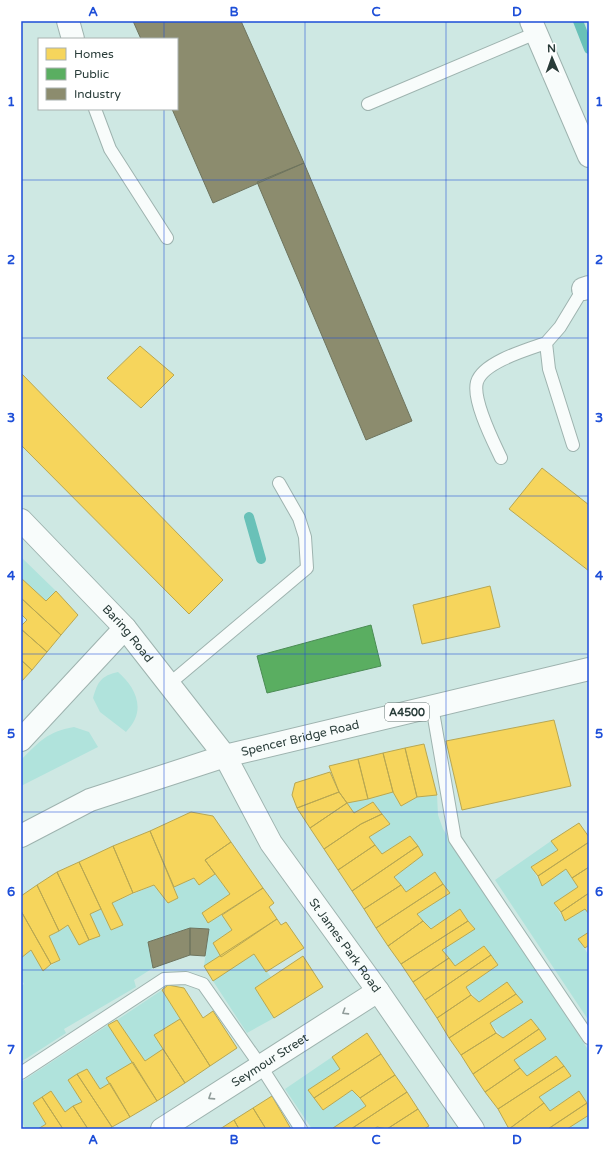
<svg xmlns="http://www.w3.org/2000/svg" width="610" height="1150" viewBox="0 0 610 1150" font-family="'Varela Round',sans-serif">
<rect width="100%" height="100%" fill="#cee8e3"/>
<path fill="#b0e3dc" d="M21,557L56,591L46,601L21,578Z
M118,672C131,683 143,701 135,719C133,724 129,728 126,732L100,712L93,698C98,681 101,676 118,672Z
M74,727L89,732L98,747L21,786V760C40,741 47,732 74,727Z
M393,792L401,806L417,797L437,795L438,815L443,829L589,1051V1105L579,1091L550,1111L539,1097L571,1076L556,1056L527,1076L514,1060L546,1038L531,1019L503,1038L490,1023L522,1002L507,982L479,1002L466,987L498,965L484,946L455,966L442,950L474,929L460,909L431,929L417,914L449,893L406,892L394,877L423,855L410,836L382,854L369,837L390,824L373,802L354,813L347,803Z
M551,841L558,850L531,867L542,885L566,869L578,887L554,903L565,921L585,909L589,914V932L579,939L589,956V1021L495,880Z
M215,874L230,894L202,913L208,923L222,915L232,930L213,943L221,957L204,966L209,929L190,928L148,942L153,968L134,980L136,987L64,1029L66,1033L21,1062V986L24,984L21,979V958L31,950L43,970L60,960L49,936L68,925L89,940L99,936L90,914L101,909L111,930L123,925L112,903L154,885L168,903L178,898L174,887L194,878L199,885Z
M254,954L271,977L255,988L274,1018L247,1033L213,981Z
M162,990L180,1019L154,1035L163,1049L145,1061L117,1020Z
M108,1025L133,1062L106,1078L110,1083L100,1089L87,1069L68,1080L82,1102L65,1112L51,1092L33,1103L46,1124L38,1129H26L21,1121V1082Z
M332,1057L340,1069L308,1090L323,1110L352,1090L366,1106L334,1128V1129H312L285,1089Z
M589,1115V1129H567Z"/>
<path fill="#f6d55c" stroke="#b8a752" d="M140,346L174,375L141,408L107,378Z
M21,373L223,580L189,614L21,445Z
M542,468L589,505V571L509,509Z
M21,578L46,601L56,591L78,615L61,635L21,598Z
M490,586L500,627L422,644L413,605Z
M21,598L61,635L47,652L21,629V626L27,620L21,614Z
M21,629L47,652L32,670L21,660Z
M21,660L32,670L21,682Z
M554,720L571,786L462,810L446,741Z
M424,744L437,795L417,797L405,748Z
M405,748L417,797L401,806L393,792L383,753Z
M383,753L393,792L368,799L358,759Z
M358,759L368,799L347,803L339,792L329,766Z
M330,772L339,792L297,808L292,795L295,783Z
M339,792L347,803L310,828L297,808Z
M373,802L382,814L361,824L324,849L310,828L347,803L354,813Z
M191,812L213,816L231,842L205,860L215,874L199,885L194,878L174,887L150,831Z
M382,814L390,824L369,837L375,845L338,870L324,849L361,824Z
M579,823L589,837V842L538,876L531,867L558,850L551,841Z
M150,831L178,898L168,903L154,885L133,893L113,846Z
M410,836L418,846L352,891L338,870L375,845L382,854Z
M231,842L263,888L208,923L202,913L230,894L205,860Z
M589,842V867L572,878L566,869L542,886L538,876Z
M113,846L133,893L112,903L123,925L111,930L79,862Z
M418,846L423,855L394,877L401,885L364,909L352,891Z
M79,862L101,909L90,914L100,936L89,940L57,872Z
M589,867V893L561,912L554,903L578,887L572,878Z
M57,872L89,940L79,945L68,925L59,931L37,885Z
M435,872L443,884L376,928L364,909L401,885L406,892Z
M443,884L450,893L417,914L423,921L388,946L376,928Z
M37,885L59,931L49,936L60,960L51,964L21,911V896Z
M263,888L274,903L269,907L277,919L221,957L213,943L232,930L222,915Z
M589,893V914L585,909L565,921L561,912Z
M460,909L468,921L401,964L388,946L423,921L431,929Z
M21,911L51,964L43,971L31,950L21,958Z
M277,919L281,925L286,922L304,948L266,972L254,954L213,981L204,966Z
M468,921L475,929L442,950L449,958L413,982L401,964Z
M589,932V945L585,948L578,939Z
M484,946L491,955L425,1000L413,982L449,958L455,966Z
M491,955L498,965L466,987L471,995L437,1018L425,1000Z
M303,956L323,987L274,1018L255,988Z
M507,982L516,994L449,1038L437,1018L471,995L479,1002Z
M168,985L184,988L203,1018L213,1011L237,1048L210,1066L162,990Z
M516,994L523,1002L490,1023L496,1033L461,1055L449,1038Z
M180,1019L210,1066L185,1083L154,1035Z
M531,1019L539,1029L473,1074L461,1055L496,1033L503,1038Z
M117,1020L145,1061L163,1049L185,1083L157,1101L108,1025Z
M539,1029L546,1039L514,1060L520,1068L485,1092L473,1074Z
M367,1033L381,1054L314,1098L308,1090L340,1069L332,1057Z
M381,1054L395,1075L360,1098L352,1090L323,1110L314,1098Z
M556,1056L564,1066L498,1109L485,1092L520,1068L527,1076Z
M133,1062L157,1101L130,1117L106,1078Z
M564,1066L571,1076L539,1097L544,1103L509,1129L498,1109Z
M87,1069L100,1089L110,1083L130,1117L112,1127L77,1074Z
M77,1074L112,1127L109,1129H88L73,1106L82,1102L68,1080Z
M395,1075L407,1092L351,1129H334L333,1128L366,1106L360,1098Z
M51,1091L65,1112L73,1106L88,1129H63L42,1097Z
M579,1091L587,1103L548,1129H509L544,1103L550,1111Z
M407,1092L418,1109L387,1129L377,1127L374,1129H351Z
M272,1096L291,1129H266L253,1108Z
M42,1097L63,1129H38L46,1124L33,1103Z
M587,1103L589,1115L567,1129H548Z
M253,1108L266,1129H239L234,1120Z
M418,1109L429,1126L424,1129H387Z
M234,1120L239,1129H220Z"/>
<path fill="#5aae61" stroke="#4b8c55" d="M371,625L381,666L267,693L257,656Z"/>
<path fill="#8c8c6e" stroke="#6e745e" d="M133,21H241L304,163L213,203L172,109H177V39H141Z
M304,163L412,421L366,440L257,182Z
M190,928L209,929L205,956L190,955Z
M190,928V955L153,968L148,942Z"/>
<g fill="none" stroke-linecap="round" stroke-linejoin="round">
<path stroke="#69c1b8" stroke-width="10" d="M578,21L589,49
M249,517L261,559"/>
<defs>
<path id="service" d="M368,104L536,33
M95,109L110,149L167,238
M573,445L549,369L546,343L560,327L583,289
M501,458C493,441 472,400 477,382C483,362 529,349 546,343
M169,684L307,568L305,537L299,518L279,483
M432,706L455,839L589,1038
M21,1073L164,979L186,978L203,984L260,1065L301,1129"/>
<g id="minor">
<path d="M68,21L73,39"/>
<path d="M531,21L589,156"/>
<path d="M583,289L589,287"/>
<path id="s1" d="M21,520L125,628L225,756L271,843L378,991L473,1129"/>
<path d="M21,740L125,628"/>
<path id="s2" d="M162,1129L378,991"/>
</g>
<g id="primary">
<path id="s3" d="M21,836L90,800L225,756L589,669"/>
</g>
</defs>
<use href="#service" stroke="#9eb3af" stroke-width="14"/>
<use href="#minor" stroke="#9eb3af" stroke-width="24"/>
<use href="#primary" stroke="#9eb3af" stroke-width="24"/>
<use href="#service" stroke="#f8fcfb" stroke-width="12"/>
<use href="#minor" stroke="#f8fcfb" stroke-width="22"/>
<use href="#primary" stroke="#f8fcfb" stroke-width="22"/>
</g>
<defs><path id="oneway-chevron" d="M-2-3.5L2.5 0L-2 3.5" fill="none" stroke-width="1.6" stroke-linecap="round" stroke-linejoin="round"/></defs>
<g stroke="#909c9a">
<use href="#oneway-chevron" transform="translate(345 1012) rotate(148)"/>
<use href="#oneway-chevron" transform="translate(211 1097) rotate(147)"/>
</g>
<path fill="none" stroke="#1d4ed8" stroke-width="1" stroke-opacity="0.55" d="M164,21V39M305,21V1129M446,21V1129M164,109V1129M21,180H589M21,338H589M21,496H589M21,654H589M21,812H589M21,970H589"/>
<g text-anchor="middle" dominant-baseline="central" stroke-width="4" stroke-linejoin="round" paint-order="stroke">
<rect fill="#fff" stroke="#697674" stroke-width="1" x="385" y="703" width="44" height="18" rx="3"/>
<g font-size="11" font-weight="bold" fill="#293c39">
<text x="407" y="712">A4500</text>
</g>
<g font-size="12" fill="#293c39" stroke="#fff">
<text stroke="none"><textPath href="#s1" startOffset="156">Baring Road</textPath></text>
<text stroke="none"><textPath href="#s3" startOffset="297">Spencer Bridge Road</textPath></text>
<text stroke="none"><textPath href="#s1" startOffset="537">St James Park Road</textPath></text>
<text stroke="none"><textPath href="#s2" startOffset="128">Seymour Street</textPath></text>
</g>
</g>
<rect width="610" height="1150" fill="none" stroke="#ffffff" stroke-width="44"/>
<rect x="38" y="38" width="140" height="72" fill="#ffffff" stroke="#a9b1b0"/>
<rect x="46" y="48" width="20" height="12" fill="#f6d55c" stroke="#a9b1b0"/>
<text x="74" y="58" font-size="12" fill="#293c39">Homes</text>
<rect x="46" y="68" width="20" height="12" fill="#5aae61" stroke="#a9b1b0"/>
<text x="74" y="78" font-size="12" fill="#293c39">Public</text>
<rect x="46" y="88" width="20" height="12" fill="#8c8c6e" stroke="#a9b1b0"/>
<text x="74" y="98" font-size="12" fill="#293c39">Industry</text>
<g transform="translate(552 58) rotate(358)" stroke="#ffffff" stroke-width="3" paint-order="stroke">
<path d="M0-3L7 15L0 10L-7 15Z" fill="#293c39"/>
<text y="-6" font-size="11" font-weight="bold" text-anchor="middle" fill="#293c39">N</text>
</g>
<rect x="22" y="22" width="566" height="1106" fill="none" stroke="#1d4ed8" stroke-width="1.5"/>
<g font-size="13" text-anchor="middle" font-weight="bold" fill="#1d4ed8">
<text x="93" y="16">A</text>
<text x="234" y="16">B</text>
<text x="376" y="16">C</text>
<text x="517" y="16">D</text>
<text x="11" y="106">1</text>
<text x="599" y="106">1</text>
<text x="11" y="264">2</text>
<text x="599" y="264">2</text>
<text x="11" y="422">3</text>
<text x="599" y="422">3</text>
<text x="11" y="580">4</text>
<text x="599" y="580">4</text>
<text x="11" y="738">5</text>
<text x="599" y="738">5</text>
<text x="11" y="896">6</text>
<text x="599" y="896">6</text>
<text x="11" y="1054">7</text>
<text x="599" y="1054">7</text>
<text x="93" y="1144">A</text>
<text x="234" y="1144">B</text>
<text x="376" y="1144">C</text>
<text x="517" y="1144">D</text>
</g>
</svg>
